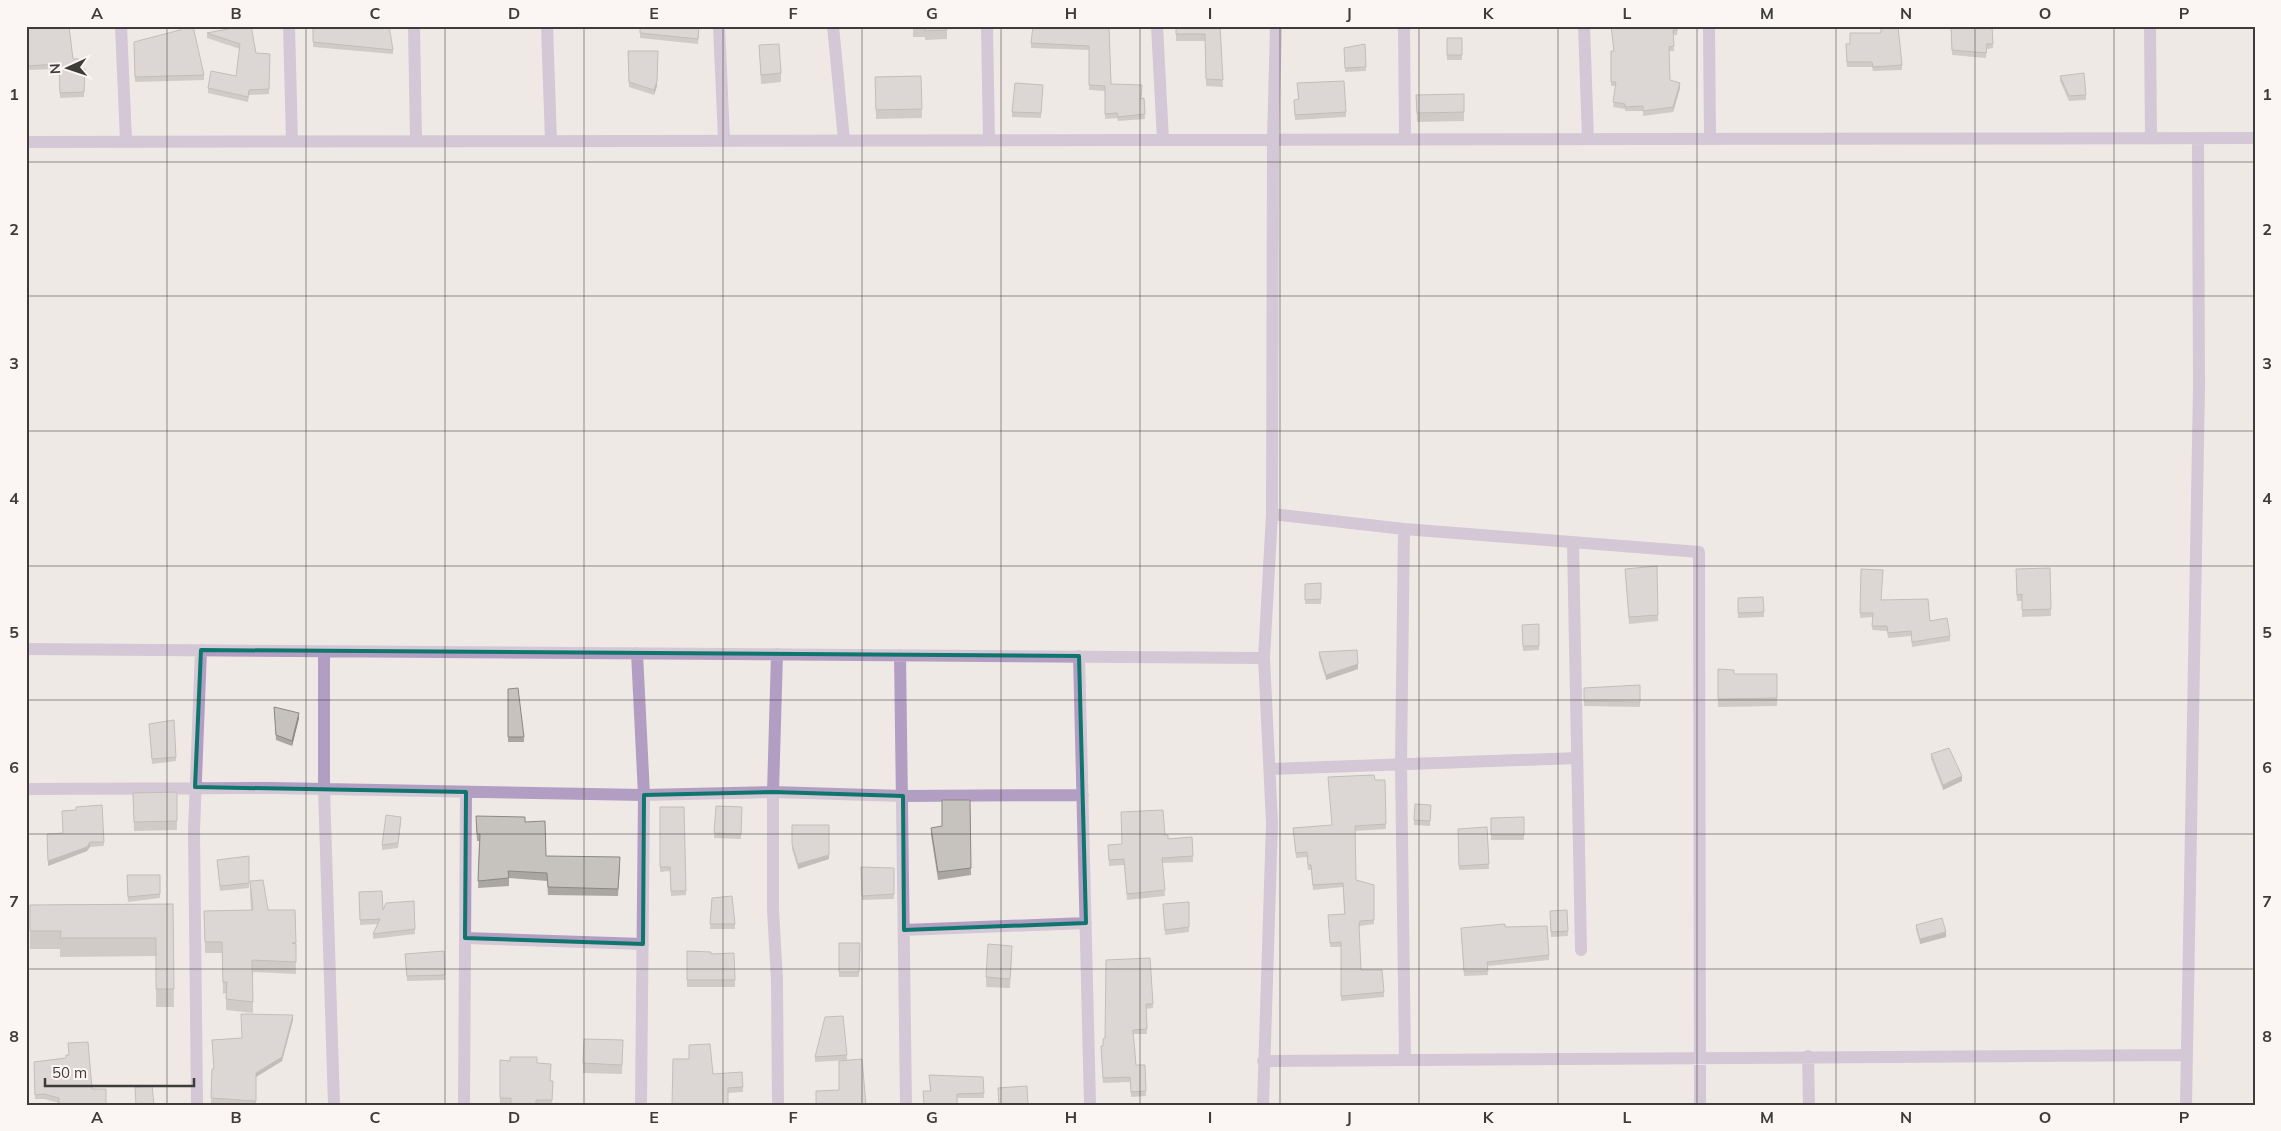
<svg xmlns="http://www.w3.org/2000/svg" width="2281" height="1131" viewBox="0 0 2281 1131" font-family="Mulish,sans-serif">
<rect width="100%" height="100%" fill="#eee9e5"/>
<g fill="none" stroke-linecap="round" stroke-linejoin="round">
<path stroke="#b39ec3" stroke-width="12" d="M121,26L126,141
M289,26L292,141
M414,26L416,141
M547,26L551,141
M719,26L724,140
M833,26L844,140
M987,26L989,140
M1157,26L1163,140
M1404,26L1405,139
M1584,26L1588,139
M1709,26L1710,139
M2150,26L2151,138
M26,142L2255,138
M1272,514L1404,529L1699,552L1700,1105
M1404,529L1401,764L1405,1060
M1573,544L1581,950
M26,649L1264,658
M324,651V789L334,1105
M637,653L644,795L641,1105
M777,654L773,792V910L777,980L778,1105
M900,655L906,1105
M1079,656L1090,1105
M1271,769L1577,758
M26,789L272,788L644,795L773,792L903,796L1083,795
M904,930L1086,923
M465,938L643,944
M1808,1056L1809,1105
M1263,1061L2187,1055
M197,1105L194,830L201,650
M464,1105L466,792
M1263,1105L1272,823L1264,658L1272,514L1273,140L1276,26
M2186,1105L2199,387L2198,138"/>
</g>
<path fill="#aaa7a3" d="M26,26H75V29H69L73,59L79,69H85L84,97L60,98L59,69L26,70Z
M243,26L256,53L270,54L269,94L249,95L248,102L208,93V88L236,76L240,49L207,38V33Z
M313,26L393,50V54L313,47Z
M640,26H699L698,44L640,38Z
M913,26L947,30V39L925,40V37H913Z
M1109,26L1111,84L1141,99L1144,98L1145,119L1118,121L1117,118L1105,119V91L1089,90V50L1031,48V43Z
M1176,26H1220L1223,87L1206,86L1205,41H1176Z
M1611,26H1678L1677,35H1673L1674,51H1669L1670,80L1680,88L1673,112L1643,116V111H1625V109L1613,107L1616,86H1611V51H1614Z
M1951,26H1992L1993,48L1987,49L1986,58L1952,55Z
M1881,33L1902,65V70L1873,71L1872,67H1847L1846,44H1850Z
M1447,38H1462V60H1447Z
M134,42L204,75V80L135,82Z
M1365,44L1366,71L1345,72L1344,48Z
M759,45L781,73V82L761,84Z
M628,51L657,86L654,95L629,87Z
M921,76L922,118L876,119L875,77Z
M2060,76L2086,95V100L2069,101L2060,81Z
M1297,83L1346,112V117L1295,120L1294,104L1298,99Z
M1043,85L1041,118L1012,117V112Z
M1464,94V121L1417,122L1416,95Z
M2050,568L2051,616L2022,617V601H2017L2016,576Z
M1625,569L1658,615V621L1629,624Z
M1861,569L1882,600L1930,621L1950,636V641L1912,647L1911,636L1888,638L1887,631L1872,630L1873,617L1860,618Z
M1321,583V604H1305V584Z
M1763,597L1764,617L1738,618V598Z
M1539,624V650L1523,651L1522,625Z
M1319,652L1358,669L1326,680L1319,657Z
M1718,669L1734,674H1777V706L1718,707Z
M1640,685V707L1584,706V688Z
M508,689L524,737V742H508Z
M274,707L299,718L292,746L276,740Z
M149,724L176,757V761L152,764Z
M1931,754L1962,781L1943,790L1931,759Z
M1375,780H1385L1386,829L1355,831L1356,880L1374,885V924L1360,926L1359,928L1361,970L1384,992V997L1341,1001V947H1330L1328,915L1344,914L1343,887L1313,890L1311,870H1308L1307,857L1296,858L1293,828L1332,825Z
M177,792V830L134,831L133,793Z
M970,800L971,875L938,880L931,835V828L942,826Z
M102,805L104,846L90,847L87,851L48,866L47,834L63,833L76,810Z
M1431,805L1430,826L1414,825V820Z
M716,806L742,807L741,839L714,838Z
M660,807H684L686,895L671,896L670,871L660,872Z
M1524,817V840H1491V818Z
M401,822L398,848L382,850V845Z
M525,822L546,856L620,865L618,896L548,895L547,881L509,878V886L478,888L479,841H477L476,823Z
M792,825L829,859L798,869L792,849Z
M1487,827L1489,869L1459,870L1458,829Z
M1165,835L1168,839L1192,837L1193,862L1162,863L1165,896L1127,900L1124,865L1109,866L1108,845L1122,844Z
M249,856V888L220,891L217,860Z
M861,867L894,868V899L862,900Z
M127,875H160V898L128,902Z
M250,881L268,910H295L296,974L253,972V1013L226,1010V993L223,994L222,953H205L204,911L251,910L250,893Z
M359,892L383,910L414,901L415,934L373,939V934L378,924L360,925Z
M712,898L735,924V929H710Z
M1189,902V932L1165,935L1163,908Z
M173,904L174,1007H156V956L60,957V949H30V905Z
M1567,910L1568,936L1551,937L1550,911Z
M1916,925L1946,937L1920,944L1916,930Z
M1505,927L1549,955V960L1487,966L1488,975L1464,976L1461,933Z
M839,943H860L859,977H839Z
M444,951L445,980L407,981L405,959Z
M687,951L711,954L735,980V987H687Z
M1012,955L1010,988L986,987V977Z
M1150,958L1153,1008L1146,1009L1147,1034H1133L1136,1065H1145L1146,1096L1131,1097L1130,1082L1103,1083L1101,1046H1103Z
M293,1020L282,1061L256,1077V1105H240L211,1103L212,1069H214L212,1040L242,1038Z
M623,1040L622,1074L583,1073V1063Z
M88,1042L59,1103L44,1099H35L34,1062L66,1058Z
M847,1055V1060L815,1062V1057Z
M500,1060L537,1063L550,1081H553L552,1104L511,1105V1103H500Z
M713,1074L743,1087V1092L728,1093Z
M929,1075L983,1077L984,1098H957L930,1091Z"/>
<path fill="#8b8885" d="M658,51L657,86L654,95V90Z
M1680,83V88L1673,112V107Z
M1358,664V669L1326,680V675Z
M299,713V718L292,746V741Z
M1962,776V781L1943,790V785Z
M90,842V847L87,851L48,866V861Z
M829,855V859L798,869V864Z
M1946,932V937L1920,944V939Z
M293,1015V1020L282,1061L256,1077V1073Z"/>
<path fill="#c6c2be" stroke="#8b8885" d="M26,26H69L73,59H79V69H85L84,92L60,93L59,64L26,66Z
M180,26H193L204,75L135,77L134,42L180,30Z
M243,26H251L256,53L270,54L269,89L249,90L248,97L208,88L211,71L236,76L240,44L207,33Z
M313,26H389L393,50L313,42Z
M640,26H699L698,39L640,33Z
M913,26H947V30L925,31V28H913Z
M1033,26H1109L1111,84L1142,85L1141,99L1144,98L1145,114L1118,117L1117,113L1105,114V86L1089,85V46L1031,43Z
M1176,26H1220L1223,80L1206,79L1205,34H1176Z
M1611,26H1677V30H1673L1674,46L1669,47L1670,80L1680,83L1673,107L1643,111V106L1625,107V104L1613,102L1616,82H1611V51H1614Z
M1881,26H1898L1902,65L1873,67L1872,62H1847L1846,44H1850V33H1881Z
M1951,26H1992L1993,44H1987L1986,53L1952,50Z
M1447,38H1462V55H1447Z
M779,44L781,73L761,75L759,45Z
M1365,44L1366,67L1345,68L1344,48Z
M628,51H658L657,81L654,90L629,82Z
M2084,73L2086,95L2069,96L2060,76Z
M921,76L922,109L876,110L875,77Z
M1344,81L1346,112L1295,115L1294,100L1299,99L1297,83Z
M1015,83L1043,85L1041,113L1012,112Z
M1464,94V112L1417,113L1416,95Z
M1657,566L1658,615L1629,617L1625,569Z
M2050,568L2051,609L2022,610V594L2017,595L2016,569Z
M1861,569L1883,570L1881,600L1928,599L1930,621L1947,618L1950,636L1912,642L1911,631L1888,633L1887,626H1872L1873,613H1860Z
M1321,583V599L1305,600V584Z
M1763,597L1764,612L1738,613V598Z
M1539,624V646H1523L1522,625Z
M1357,650L1358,664L1326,675L1319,652Z
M1718,669L1734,670V674H1777V698L1718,699Z
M1640,685V702L1584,701V688Z
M518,688L524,737H508V689Z
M274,707L299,713L292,741L276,735Z
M174,720L176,757L152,759L149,724Z
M1949,748L1962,776L1943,785L1931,754Z
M1374,775L1375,780H1385L1386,824L1355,826L1356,880L1374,885V920L1360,921L1359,924L1361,970H1382L1384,992L1341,996V942L1330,943L1328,915L1345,914L1343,883L1313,885L1311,865H1308L1307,852L1296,853L1293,828L1332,825L1328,777Z
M177,792V821L134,822L133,793Z
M942,800H970L971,868L938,872L931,828L942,826Z
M1415,804L1431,805L1430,821L1414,820Z
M102,805L104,842H90L87,847L48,861L47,834L63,833L62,811L76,810V807Z
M716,806L742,807L741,834L714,833Z
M660,807H684L686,891H671L670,867H660Z
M1163,810L1165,835H1168V839L1192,837L1193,856L1162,858L1165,890L1127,894L1124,859L1109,860L1108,845L1122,844L1121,812Z
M386,815L401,817L398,843L382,845Z
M476,816L525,817V822L545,821L546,856L620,857L618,889L548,887L547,873L508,871L509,878L478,881L480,834H477Z
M1524,817V835H1491V818Z
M792,825H829V855L798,864L792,844Z
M1487,827L1489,864L1459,866L1458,829Z
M249,856V883L220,886L217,860Z
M861,867L894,868V894L862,896Z
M127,875H160V894L128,897Z
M263,880L268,910H295L296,943H292L296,944V962L252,960L253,1002L226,999L227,982H223L222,942H205L204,911L253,910L250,881Z
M382,891L383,910L386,903L414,901L415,929L373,934L380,919L360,920L359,892Z
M732,896L735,924H710L712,898Z
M1189,902V927L1165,930L1163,904Z
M173,904L174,989H156V938H60L61,931H30V905Z
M1567,910L1568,931L1551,932L1550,911Z
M1942,918L1946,932L1920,939L1916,925Z
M1505,924V927L1547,926L1549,955L1487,962L1488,971H1464L1461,928Z
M839,943H860L859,972H839Z
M988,944L1012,946L1010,979L986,977Z
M444,951L445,975L407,976L405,954Z
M687,951L711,952V954L734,953L735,980H687Z
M1150,958L1153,1004H1146L1147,1029L1133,1030L1136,1065H1145L1146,1091L1131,1092L1130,1077L1103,1078L1101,1046H1103V1039L1105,1038L1106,960Z
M241,1014L293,1015L282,1057L256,1073V1101L211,1098L212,1069H214L212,1040L242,1038Z
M843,1016L847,1055L815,1057L825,1017Z
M584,1039L623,1040L622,1065L583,1063Z
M88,1042L92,1089H106V1105H59V1098L44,1094L35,1095L34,1062L66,1058V1055H69L68,1043Z
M710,1044L713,1074L742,1072L743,1087L728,1088V1105H672L673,1059H689V1045Z
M510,1057H537V1063L551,1064L550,1081H553L552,1100H536V1105H511V1098H500V1060L510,1061Z
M862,1059L866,1105H816V1091L839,1090V1061Z
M929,1075L983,1077L984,1093L957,1094V1105H924L923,1091H931Z
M152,1086L154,1105H136L135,1087Z
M1027,1086L1028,1105H999L998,1088Z"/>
<path d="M0 0H2281V1131H0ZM201,650L1079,656L1086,923L904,930L903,796L773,792L644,795L643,944L465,938L466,792L195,787Z" fill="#eee9e5" fill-opacity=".55" fill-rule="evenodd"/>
<path fill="none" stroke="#0f766e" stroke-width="4" stroke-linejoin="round" d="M201,650L1079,656L1086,923L904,930L903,796L773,792L644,795L643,944L465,938L466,792L195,787Z"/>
<path fill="none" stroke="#3e3c3b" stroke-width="1" stroke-opacity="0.55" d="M167,26V1105M306,26V1105M445,26V1105M584,26V1105M723,26V1105M862,26V1105M1001,26V1105M1140,26V1105M1280,26V1105M1419,26V1105M1558,26V1105M1697,26V1105M1836,26V1105M1975,26V1105M2114,26V1105M26,162H2255M26,296H2255M26,431H2255M26,566H2255M26,700H2255M26,834H2255M26,969H2255"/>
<rect width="2281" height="1131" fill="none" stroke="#fbf6f3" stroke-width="55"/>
<g transform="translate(68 68) rotate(267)" stroke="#fbf6f3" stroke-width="4" paint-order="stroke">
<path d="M0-4L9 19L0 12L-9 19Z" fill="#3e3c3b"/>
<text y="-8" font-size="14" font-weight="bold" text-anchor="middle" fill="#3e3c3b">N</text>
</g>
<path d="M45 1078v8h149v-8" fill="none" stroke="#3e3c3b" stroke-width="2.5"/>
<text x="52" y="1078" font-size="15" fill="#3e3c3b" stroke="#fbf6f3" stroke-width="4" paint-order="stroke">50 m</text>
<rect x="28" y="28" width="2226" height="1076" fill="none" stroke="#3e3c3b" stroke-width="2"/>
<g font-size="16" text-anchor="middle" font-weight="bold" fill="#3e3c3b">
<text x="97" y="19">A</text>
<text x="236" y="19">B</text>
<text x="375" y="19">C</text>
<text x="514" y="19">D</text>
<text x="654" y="19">E</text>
<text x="793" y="19">F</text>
<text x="932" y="19">G</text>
<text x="1071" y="19">H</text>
<text x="1210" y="19">I</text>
<text x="1349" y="19">J</text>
<text x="1488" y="19">K</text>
<text x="1627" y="19">L</text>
<text x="1767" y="19">M</text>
<text x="1906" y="19">N</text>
<text x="2045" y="19">O</text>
<text x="2184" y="19">P</text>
<text x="14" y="100">1</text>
<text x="2267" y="100">1</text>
<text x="14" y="235">2</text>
<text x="2267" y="235">2</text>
<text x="14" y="369">3</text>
<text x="2267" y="369">3</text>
<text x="14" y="504">4</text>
<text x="2267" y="504">4</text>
<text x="14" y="638">5</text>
<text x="2267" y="638">5</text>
<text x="14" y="773">6</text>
<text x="2267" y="773">6</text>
<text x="14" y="907">7</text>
<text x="2267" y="907">7</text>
<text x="14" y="1042">8</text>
<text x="2267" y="1042">8</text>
<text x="97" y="1123">A</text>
<text x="236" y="1123">B</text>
<text x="375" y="1123">C</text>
<text x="514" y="1123">D</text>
<text x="654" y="1123">E</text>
<text x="793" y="1123">F</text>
<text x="932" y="1123">G</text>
<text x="1071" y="1123">H</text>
<text x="1210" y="1123">I</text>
<text x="1349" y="1123">J</text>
<text x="1488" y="1123">K</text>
<text x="1627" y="1123">L</text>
<text x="1767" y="1123">M</text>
<text x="1906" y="1123">N</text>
<text x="2045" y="1123">O</text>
<text x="2184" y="1123">P</text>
</g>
</svg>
